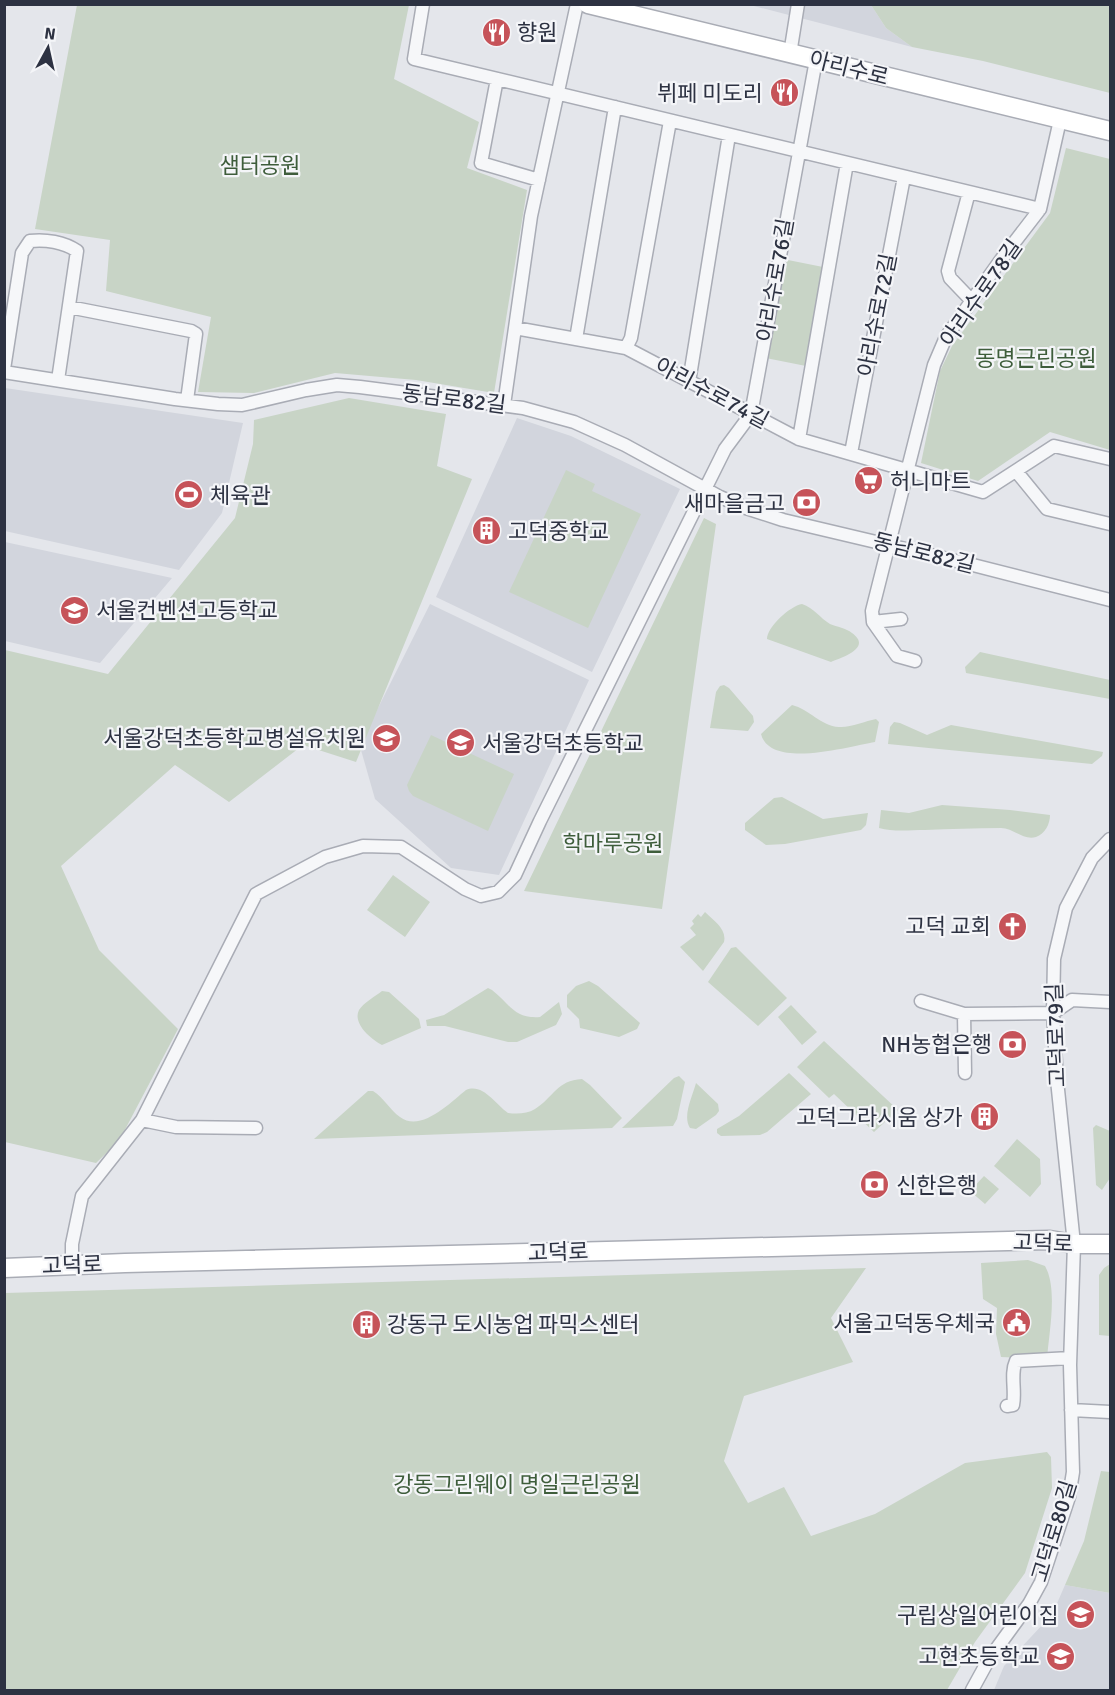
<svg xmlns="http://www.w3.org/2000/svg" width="1115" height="1695" viewBox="0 0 1115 1695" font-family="Signika,'Noto Sans KR',sans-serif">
<rect width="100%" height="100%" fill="#e4e6eb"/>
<path fill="#d2d5dd" d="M750,5H871L886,28L912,47Z
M5,388L243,423L222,513L179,570L5,531Z
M517,418L571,436L680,489L592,672L436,597Z
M5,542L172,578L100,663L5,641Z
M430,604L589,680L499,875L451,868L375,799L361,750L364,736Z
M1065,1585L1110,1593V1690H994L1004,1666L1044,1623L1055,1608Z"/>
<path fill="#c8d4c6" d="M77,5H409L394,79L479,122L467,168L527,190L494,393L416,380L335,373L254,393L198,392L211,317L106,291L110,240L35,229Z
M871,5H1110V93L983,61L912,47L886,28Z
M1066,148L1110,159V450L1050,432L978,481L921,463L940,371L952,346L1050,213Z
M778,258L828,268L811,367L761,357Z
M349,398L446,414L437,466L472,479L356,762L303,745L229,802L175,765L61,866L99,950L178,1029L119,1141L96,1163L5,1142V650L108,674L235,518L253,444L254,420Z
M566,470L595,484L592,491L641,514L588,628L509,592Z
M704,518L716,524L662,909L524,891Z
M802,604C814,608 820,618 830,624C837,627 846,628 852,633C873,648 841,658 831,662L767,639C767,627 790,606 802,604Z
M980,652L1110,680V699L966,673L965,667Z
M724,685L729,688L753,716L754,722L748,731L710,728L716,692L720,686Z
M792,705C809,709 821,726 839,727C850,728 865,721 876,719L879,722L875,742C850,746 770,770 761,734Z
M894,722L900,723L927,735L951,725L1103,752L1102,756L1092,764L888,744L890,727Z
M431,735L514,774L488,831L413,796L409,791L407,785Z
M782,797L823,819L868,813L866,825L861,830L785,844L766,845L745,830V823L774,798Z
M942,805L1010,810L1050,815C1050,824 1045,834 1036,837C1024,841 1013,828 1001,828C975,828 950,829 925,830C910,830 893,832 879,828L881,810L909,813Z
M393,875L430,902L405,937L367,910Z
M705,912C714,921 727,929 724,942L703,971L680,947L696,935L690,928L694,924L692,921L698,914L701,917Z
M736,947L787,998L758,1026L708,982L731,948Z
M589,981L598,986L640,1023L637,1029L619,1037L580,1028L579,1019L567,1007V995L576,986Z
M488,988L492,990C510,1004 514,1019 540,1017L559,1002L562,1014L556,1025L517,1042H508L445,1026H427L426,1020L444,1015Z
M382,991L389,992L419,1019L421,1028L382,1045C372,1040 352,1024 359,1010C363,1003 376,996 382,991Z
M791,1005L817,1032L802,1045L778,1017Z
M824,1041L898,1110L874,1132L834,1094L829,1098L797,1067Z
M789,1073L811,1094L767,1132L760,1135L721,1136L717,1133V1129L739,1116Z
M679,1076L685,1082L677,1119L673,1126L622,1128L674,1078Z
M582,1079L590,1085L622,1118L612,1128L314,1139L368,1091H373C384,1098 390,1110 400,1117C421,1133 451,1102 466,1090C483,1083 495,1104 508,1113C517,1114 527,1114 535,1109C553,1098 557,1080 582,1079Z
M696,1083L718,1104L719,1111L716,1115L696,1129L690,1128C682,1116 693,1095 696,1083Z
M1096,1125L1110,1131V1178L1102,1190L1096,1185L1093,1128Z
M1017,1139L1040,1159L1041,1184L1030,1197L994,1166Z
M984,1176L999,1189L985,1204L970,1191Z
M1028,1260L1045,1266C1058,1289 1049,1332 1047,1359L1001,1357L996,1334L997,1308L983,1299L981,1263Z
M1110,1264V1336L1099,1335V1275L1104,1268Z
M866,1268L831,1318L853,1362L744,1396L724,1461L748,1503L784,1487L811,1536L875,1514L965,1463L1047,1452L1051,1457L1052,1488L1025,1573L975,1642L947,1690H5V1293Z
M1101,1471L1110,1472V1593L1065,1585L1084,1541Z"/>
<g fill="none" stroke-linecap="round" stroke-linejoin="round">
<defs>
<path id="minor" d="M423,4L414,59L1040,209
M790,54L798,4
M497,79L481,163L539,180
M969,192L948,271L950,278L972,301
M69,307L191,331L196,334L187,400
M515,328L626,348L799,439L983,492L1054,446L1110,459
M576,339L615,107
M626,348L631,338L670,121
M4,369L22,253L30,241C45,239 64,242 77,251L58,380
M4,372L175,399L218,404L242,405L306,390L337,385L360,387L523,408L574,422L625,445L720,497L746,508L783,520L969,564L1110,600
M689,382L729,135
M504,405L531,216L577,4
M799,439L847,163
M851,453L904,177
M1016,471L1047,509L1110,524
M873,622L901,619
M915,661L897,656L873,622L872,611L934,365L946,337L1000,261L1040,209L1060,120
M921,1001L964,1014L1053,1013L1072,1000L1110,1002
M964,1014L965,1073
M142,1120L176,1127L256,1128
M72,1265V1244L82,1196L142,1120L256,894L325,857L363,846L401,847L465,889L481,896L498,892L515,875L540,821L725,449L751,414L816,60
M1007,1406L1013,1405C1016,1391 1010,1374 1016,1361L1070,1358
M1071,1410L1110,1412
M972,1690L989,1659L1029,1604L1041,1582L1069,1497L1073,1472L1070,1365L1074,1244L1057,1080L1053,1013L1054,959L1066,908L1092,858L1110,839"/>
<path id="secondary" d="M588,4L1110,131
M4,1268L125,1263L1050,1240L1074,1244H1110"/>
</defs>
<use href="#minor" stroke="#a9acb5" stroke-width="15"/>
<use href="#secondary" stroke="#a9acb5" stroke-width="21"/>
<use href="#minor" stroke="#f6f7f9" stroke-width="12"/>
<use href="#secondary" stroke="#fff" stroke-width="18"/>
</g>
<defs>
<symbol id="restaurant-disc" viewBox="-11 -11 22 22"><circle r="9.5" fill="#c65359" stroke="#f4f5f8"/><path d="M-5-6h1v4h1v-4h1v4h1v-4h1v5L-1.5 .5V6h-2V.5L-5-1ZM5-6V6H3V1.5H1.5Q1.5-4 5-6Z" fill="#fff"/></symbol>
<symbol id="supermarket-disc" viewBox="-11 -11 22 22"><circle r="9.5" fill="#c65359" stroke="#f4f5f8"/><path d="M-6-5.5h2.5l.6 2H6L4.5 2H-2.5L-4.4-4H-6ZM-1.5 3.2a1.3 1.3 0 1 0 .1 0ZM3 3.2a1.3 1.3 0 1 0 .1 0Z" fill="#fff"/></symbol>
<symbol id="stadium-disc" viewBox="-11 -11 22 22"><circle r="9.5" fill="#c65359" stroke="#f4f5f8"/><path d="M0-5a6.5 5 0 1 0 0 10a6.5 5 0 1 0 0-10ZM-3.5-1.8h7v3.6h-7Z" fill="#fff"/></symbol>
<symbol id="bank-disc" viewBox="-11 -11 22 22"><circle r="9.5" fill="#c65359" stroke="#f4f5f8"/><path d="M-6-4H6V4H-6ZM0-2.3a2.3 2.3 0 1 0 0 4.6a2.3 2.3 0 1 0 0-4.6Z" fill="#fff"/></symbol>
<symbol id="building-disc" viewBox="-11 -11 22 22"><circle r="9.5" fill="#c65359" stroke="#f4f5f8"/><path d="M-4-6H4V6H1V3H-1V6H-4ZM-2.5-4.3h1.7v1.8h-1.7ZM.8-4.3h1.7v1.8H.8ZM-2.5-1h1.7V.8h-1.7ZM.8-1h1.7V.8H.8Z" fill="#fff"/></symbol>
<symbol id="school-disc" viewBox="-11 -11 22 22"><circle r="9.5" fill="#c65359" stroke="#f4f5f8"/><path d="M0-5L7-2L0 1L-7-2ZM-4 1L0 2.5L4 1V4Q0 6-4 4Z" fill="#fff"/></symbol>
<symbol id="church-disc" viewBox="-11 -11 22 22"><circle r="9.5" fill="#c65359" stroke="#f4f5f8"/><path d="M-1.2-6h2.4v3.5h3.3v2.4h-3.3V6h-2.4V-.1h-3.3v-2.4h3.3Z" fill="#fff"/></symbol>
<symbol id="civic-disc" viewBox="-11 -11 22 22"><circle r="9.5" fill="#c65359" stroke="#f4f5f8"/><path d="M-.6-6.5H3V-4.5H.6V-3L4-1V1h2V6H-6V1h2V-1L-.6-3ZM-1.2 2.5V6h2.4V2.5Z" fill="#fff"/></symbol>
</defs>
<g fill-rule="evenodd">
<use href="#restaurant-disc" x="480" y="16" width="33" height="33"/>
<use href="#restaurant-disc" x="768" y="76" width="33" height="33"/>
<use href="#supermarket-disc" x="852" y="464" width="33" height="33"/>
<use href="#stadium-disc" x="172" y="478" width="33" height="33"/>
<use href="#bank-disc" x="790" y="486" width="33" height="33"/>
<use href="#building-disc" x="470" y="514" width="33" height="33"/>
<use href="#school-disc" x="58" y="594" width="33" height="33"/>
<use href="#school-disc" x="370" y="722" width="33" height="33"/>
<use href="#school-disc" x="444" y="726" width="33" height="33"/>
<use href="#church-disc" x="996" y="910" width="33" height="33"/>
<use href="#bank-disc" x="996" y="1028" width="33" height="33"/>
<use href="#building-disc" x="968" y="1100" width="33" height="33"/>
<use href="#bank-disc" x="858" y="1168" width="33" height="33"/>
<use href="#civic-disc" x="1000" y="1306" width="33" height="33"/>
<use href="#building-disc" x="350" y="1308" width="33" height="33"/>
<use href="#school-disc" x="1064" y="1598" width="33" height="33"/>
<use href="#school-disc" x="1044" y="1640" width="33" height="33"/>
</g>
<g text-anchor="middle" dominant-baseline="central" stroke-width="4.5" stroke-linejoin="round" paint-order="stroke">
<g font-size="22" fill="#2d3242" stroke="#f4f5f8" text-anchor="end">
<text x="517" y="32" text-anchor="start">향원</text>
<text x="763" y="93">뷔페 미도리</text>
<text x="890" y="481" text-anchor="start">허니마트</text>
<text x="210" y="495" text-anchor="start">체육관</text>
<text x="785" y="503">새마을금고</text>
<text x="508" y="531" text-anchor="start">고덕중학교</text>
<text x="96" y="610" text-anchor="start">서울컨벤션고등학교</text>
<text x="366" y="738">서울강덕초등학교병설유치원</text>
<text x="482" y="743" text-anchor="start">서울강덕초등학교</text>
<text x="991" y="926">고덕 교회</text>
<text x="992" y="1044">NH농협은행</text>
<text x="963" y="1117">고덕그라시움 상가</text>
<text x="896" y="1185" text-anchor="start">신한은행</text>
<text x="995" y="1323">서울고덕동우체국</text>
<text x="387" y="1324" text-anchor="start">강동구 도시농업 파믹스센터</text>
<text x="1059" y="1615">구립상일어린이집</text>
<text x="1040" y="1656">고현초등학교</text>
</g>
<g font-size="22" fill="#2d3242" stroke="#f4f5f8">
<text transform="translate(849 68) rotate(14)">아리수로</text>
<text transform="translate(775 280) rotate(-80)">아리수로76길</text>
<text transform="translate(981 293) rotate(-55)">아리수로78길</text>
<text transform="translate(877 315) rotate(-79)">아리수로72길</text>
<text transform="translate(712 393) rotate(28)">아리수로74길</text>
<text transform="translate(454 399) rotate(7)">동남로82길</text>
<text transform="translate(924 553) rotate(14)">동남로82길</text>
<text transform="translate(1056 1035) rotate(-92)">고덕로79길</text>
<text transform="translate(1043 1243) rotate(2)">고덕로</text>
<text transform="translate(558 1252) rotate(-2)">고덕로</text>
<text transform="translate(72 1265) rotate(-2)">고덕로</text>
<text transform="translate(1054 1531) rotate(-73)">고덕로80길</text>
</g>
<g font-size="22" fill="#3e5d3b" stroke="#f4f5f8">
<text x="260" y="165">샘터공원</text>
<text x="1036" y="358">동명근린공원</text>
<text x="613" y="843">학마루공원</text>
<text x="517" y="1484">강동그린웨이 명일근린공원</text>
</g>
</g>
<rect width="1115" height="1695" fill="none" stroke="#2d3242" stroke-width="12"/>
<g transform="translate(48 48) rotate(8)" stroke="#f4f5f8" stroke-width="4.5" paint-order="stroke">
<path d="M0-4.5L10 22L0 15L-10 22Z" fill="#2d3242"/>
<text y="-9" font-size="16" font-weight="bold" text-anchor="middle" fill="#2d3242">N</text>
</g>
</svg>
